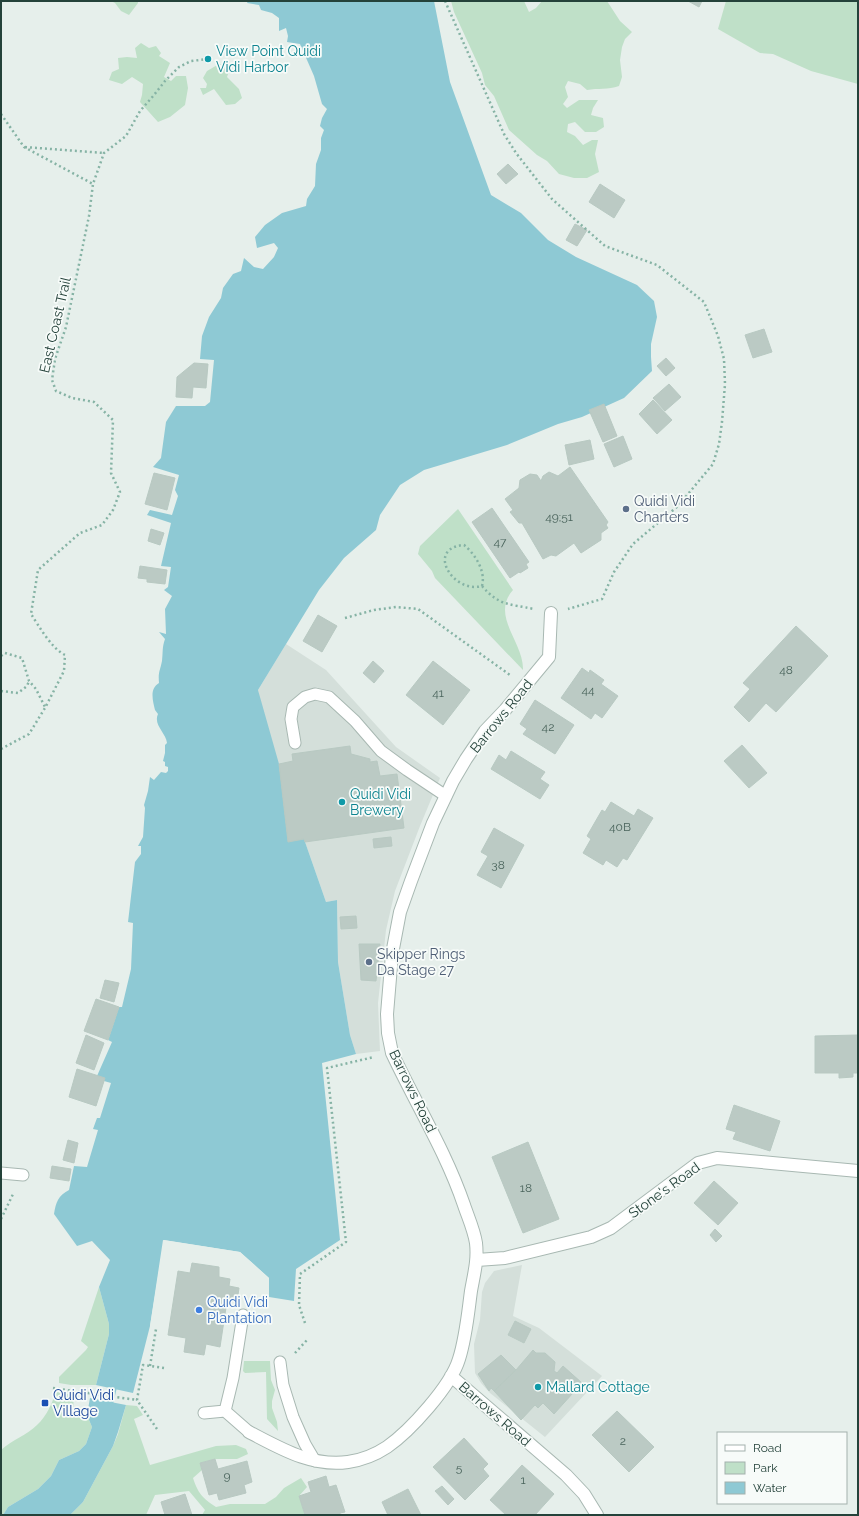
<svg xmlns="http://www.w3.org/2000/svg" width="859" height="1516" viewBox="0 0 859 1516" font-family="Raleway,sans-serif">
<rect width="100%" height="100%" fill="#e6efeb"/>
<path fill="#d4dfda" d="M286,644L326,670L396,747L440,778L420,826L395,891L386,930L378,1003L380,1051L356,1054L350,1035L338,962L337,900L326,902L304,839L288,842L258,690Z
M522,1265L513,1316L539,1328L602,1376L545,1437L490,1393L481,1383L475,1373L474,1344L480,1320L482,1292L485,1283L494,1271Z"/>
<path fill="#bfe0c8" d="M111,1H138V3L129,15L121,11L115,3Z
M451,1H524L529,12L536,8L542,1H607L620,21L632,32L625,39L622,47L620,60L622,77L619,86C608,90 598,88 587,90L580,84L568,81L565,87L568,97L563,104L567,108L579,100H598L593,108L591,115L603,118L604,127L596,132H585L575,122L568,124L567,132L575,136L583,145L592,140H598L595,154L599,172L587,178H574L559,174L547,161L537,155L509,130L494,96L485,85L482,73L454,12Z
M726,1H858V84L811,71L773,54L760,53L718,29Z
M141,43L149,48L156,46L161,53L159,56L170,63L164,77L171,81L176,76H186L188,88L185,105L170,117L158,122L140,102L142,95L143,84L132,77L122,84L109,80L112,72L119,69L118,58L127,57L137,58L135,48Z
M219,64H226L231,66L227,77L239,89L242,98L235,104L226,105L214,89L203,95L200,88H206L207,84L203,78L207,71Z
M458,509L513,590C490,616 524,642 523,670L435,578L432,571L418,554L420,546Z
M99,1287L109,1324V1334L96,1385H71L59,1383V1377L86,1350L88,1347L81,1341Z
M244,1361H270L271,1380L275,1390L272,1401V1408L277,1422L278,1431L267,1419L266,1372L245,1373L243,1371Z
M56,1392L74,1395L73,1409L87,1415L92,1427L86,1444L79,1451L59,1460L51,1476L38,1489L8,1507L3,1515H1V1450C12,1440 27,1435 37,1425C47,1416 52,1403 56,1392Z
M126,1405L137,1406L143,1415L134,1419L150,1465L216,1446L236,1445L246,1449L248,1454L237,1459H215L200,1463L202,1470L193,1478C198,1493 202,1498 216,1507L230,1504H265L276,1497L284,1488L301,1478L307,1487L299,1496L305,1515H202L205,1510L189,1491L155,1495L146,1515H70L83,1502L113,1446L118,1434Z"/>
<path fill="#8ec9d4" d="M248,1H434L450,82L491,195L521,213L548,240L576,257L637,285L654,301L657,317L651,344V357L652,371L624,398L582,417L558,424L507,445L424,470L400,485L380,515L376,530L344,558L319,590L258,690L279,764L288,841L304,839L326,902L337,900L338,962L350,1035L356,1054L322,1063L340,1240L296,1269L294,1301L269,1297V1278L240,1252L164,1240L150,1326L133,1393L96,1385L109,1334V1324L99,1287L110,1260L92,1241L77,1246L54,1214C56,1202 58,1196 69,1190L74,1166L87,1167L98,1130L93,1129L97,1118H100L111,1083L104,1081L97,1076L112,1042L108,1040L119,1007H122L131,969L133,923L128,922L135,862L141,854V846H138L143,837L145,808L144,805L148,791L150,777L154,780L161,772L166,773L168,771V767L165,766V762L163,761L165,753V745L167,743C166,733 153,725 158,714L155,710C153,701 149,689 159,683C158,672 160,671 162,661C163,653 162,647 165,639L159,632L166,634L165,609L172,596L164,590L168,587L171,567L161,566L171,523L147,515L150,510L172,515L178,496L175,490L179,475L153,467L161,458L166,422L176,406H205L210,402L214,360L200,359L202,336L209,317L221,298L223,288L233,274L241,271L244,258L254,267L263,269L274,257L278,248L274,243L257,248L255,237L265,225L282,213L306,206L307,199L315,186L316,164L321,150V138L324,130L320,126L322,118L327,109L322,104L314,76L300,44L287,42L288,36L286,28L279,31V18L272,13L261,10L259,5L247,3Z
M90,1398L126,1405L118,1432L113,1446L83,1502L70,1515H3L8,1507L38,1489L51,1476L59,1460L79,1451L86,1444L92,1427L87,1415Z"/>
<path fill="#e6efeb" d="M163,1240L240,1252L269,1278V1299L267,1297V1279L239,1254L165,1242L152,1326H150Z"/>
<g fill="none" stroke-linecap="round" stroke-linejoin="round">
<path stroke="#8ec9d4" stroke-width="7" d="M110,1402L113,1389"/>
</g>
<path fill="#bbcac4" stroke="#b8c9c2" d="M688,1H702L699,7Z
M508,164L518,174L506,184L497,174Z
M600,184L625,200L614,218L589,202Z
M575,224L587,230L577,246L566,240Z
M764,329L772,352L753,358L745,335Z
M666,358L675,368L666,376L657,366Z
M194,363L208,364L206,388L193,387L192,398L176,397L177,377Z
M669,384L681,397L665,411L653,398Z
M653,400L672,420L657,434L639,414Z
M604,404L617,436L603,442L589,410Z
M623,436L632,459L614,467L604,444Z
M590,440L594,459L569,465L565,445Z
M570,467L608,522L606,525L608,528L601,533V540L581,553L574,543L556,556L551,555L543,559L522,523H519L510,512L513,510L505,499L519,488L520,480L530,474L537,475L541,481L543,476L549,472L558,476Z
M154,473L175,478L167,510L145,504Z
M492,508L529,562L526,564L528,568L520,573L519,572L510,578L472,522Z
M151,529L164,533L160,545L148,541Z
M140,566L167,570L165,584L147,582V579L138,578Z
M318,615L337,626L322,652L303,641Z
M796,626L828,656L776,712L766,703L749,722L734,707L750,689L743,683Z
M373,661L384,671L374,683L363,673Z
M433,661L470,690L443,725L406,695Z
M582,668L589,673L590,670L604,680L601,684L618,696L602,718L595,713L591,719L561,698Z
M535,700L574,725L555,754L523,734L527,729L520,724Z
M742,745L767,773L749,788L724,761Z
M350,746L351,754L370,759V762L377,761L380,776L397,774L404,828L305,842L304,839L288,842L279,764L293,761L292,754Z
M511,751L545,772L540,779L549,785L540,799L491,769L499,755L506,760Z
M611,802L634,816L638,809L653,818L627,860L623,858L617,867L606,860L603,865L583,853L591,839L587,836L602,810L605,812Z
M494,828L524,845L501,888L477,875L488,856L481,852Z
M391,837L392,846L374,848L373,839Z
M356,916L357,928L341,929L340,917Z
M359,944H380L376,981L361,980Z
M105,980L119,983L114,1002L100,998Z
M96,999L119,1007L108,1040L84,1031Z
M86,1035L104,1043L94,1070L76,1063Z
M858,1035V1073H853V1077L839,1078V1073H815V1036Z
M77,1069L105,1078L96,1106L69,1097Z
M734,1105L780,1121L770,1151L733,1139L736,1132L726,1129Z
M68,1140L78,1143L74,1163L63,1160Z
M528,1142L559,1219L523,1233L492,1157Z
M52,1166L71,1169L69,1181L50,1178Z
M714,1181L738,1203L718,1225L694,1203Z
M715,1229L722,1236L716,1242L710,1235Z
M192,1263L219,1267V1277L230,1279L229,1286L239,1288L237,1302L227,1301L220,1347L206,1344L204,1355L184,1352L186,1338L168,1335L178,1271L190,1273Z
M515,1321L531,1329L524,1343L508,1335Z
M533,1350L536,1353H545L555,1362L554,1371L557,1373L563,1366L582,1383L554,1414L543,1403L538,1408L535,1405L521,1420L494,1391L516,1370Z
M501,1355L516,1370L494,1391L491,1388L489,1391L478,1374Z
M617,1411L654,1447L629,1472L592,1435Z
M464,1438L488,1464L483,1469L489,1476L465,1500L433,1467Z
M215,1459L218,1469L247,1461L252,1482L244,1485L246,1493L219,1500L217,1493L209,1495L200,1463Z
M522,1465L554,1494L535,1515H506L490,1500Z
M326,1476L329,1487L336,1485L345,1512L340,1513V1515H305L299,1496L311,1492L308,1482Z
M442,1486L454,1499L448,1505L435,1491Z
M408,1489L421,1515H388L382,1502Z
M185,1494L192,1515H165L161,1502Z"/>
<g fill="none" stroke-linecap="round" stroke-linejoin="round">
<defs>
<path id="lane" d="M295,743L291,719L293,707L305,697L315,694L329,697L355,721L381,751L407,770L446,796
M1,1173L23,1175
M280,1362L283,1385L293,1417L305,1444L315,1461
M225,1411L233,1378L243,1315
M204,1413L225,1411L249,1432"/>
<path id="street" d="M477,1260L505,1258L591,1237L611,1228L698,1163L717,1158L858,1171
M451,1376L566,1475L584,1494L597,1515
M249,1432C280,1448 311,1467 348,1462C362,1460 375,1455 387,1447C410,1431 451,1386 459,1359C466,1337 468,1313 471,1291C474,1274 478,1260 476,1243C474,1230 468,1217 464,1205C446,1152 416,1104 392,1053L388,1033L387,1014L392,954L400,912L411,881L433,823L453,781L466,759L485,731L505,710L549,657L551,613"/>
</defs>
<use href="#lane" stroke="#a8b8b2" stroke-width="13"/>
<use href="#street" stroke="#a8b8b2" stroke-width="14"/>
<path stroke="#86b3a5" stroke-width="2.5" stroke-dasharray="2 3" stroke-linecap="butt" d="M445,1L504,134L516,153L552,199L605,246L657,265L704,302L718,336L724,359L725,384L722,422L719,444L713,464L678,506L633,544L614,572L602,599L568,609
M1,114L24,147L93,184
M25,147L104,153
M482,586C486,571 475,554 464,545C425,548 453,594 482,586C499,606 510,604 534,609
M345,618L374,610L396,607L418,609L510,675
M1,656L5,653L22,658L29,681L36,689L45,707
M1,691L18,693L27,686L29,681
M1,749L29,734L45,708L64,671L65,655C51,648 39,626 31,614L38,570L80,533L102,525L113,510L120,492L111,473L113,420L94,402L72,398L56,391L52,380L55,359L66,327L89,216L93,184L104,153L126,136L140,111L154,95L165,81L179,67L191,61L208,59
M1,1219L14,1192
M305,1323L299,1305L300,1274L346,1242L327,1068L374,1057
M295,1353L307,1340
M150,1366L156,1329
M53,1388L137,1400
M157,1429L137,1400L143,1365L164,1368"/>
<use href="#lane" stroke="#fff" stroke-width="11"/>
<use href="#street" stroke="#fff" stroke-width="12"/>
</g>
<g fill="#0f9aa8" stroke="#f7fbf9" stroke-width="1.5">
<circle cx="208" cy="59" r="4"/>
<circle cx="342" cy="802" r="4"/>
<circle cx="538" cy="1387" r="4"/>
</g>
<g fill="#5c6f8a" stroke="#f7fbf9" stroke-width="1.5">
<circle cx="626" cy="509" r="4"/>
<circle cx="369" cy="962" r="4"/>
</g>
<circle fill="#3f7fe0" stroke="#f7fbf9" stroke-width="1.5" cx="199" cy="1310" r="4"/>
<rect fill="#1a4fb4" stroke="#f7fbf9" stroke-width="1.5" x="41" y="1399" width="8" height="8" rx="2"/>
<g text-anchor="middle" dominant-baseline="central" stroke-width="3.5" stroke-linejoin="round" paint-order="stroke">
<g font-size="12" fill="#4a645c">
<text x="559" y="517">49;51</text>
<text x="500" y="542">47</text>
<text x="786" y="670">48</text>
<text x="588" y="690">44</text>
<text x="438" y="693">41</text>
<text x="548" y="727">42</text>
<text x="620" y="827">40B</text>
<text x="498" y="865">38</text>
<text x="526" y="1188">18</text>
<text x="623" y="1441">2</text>
<text x="459" y="1468">5</text>
<text x="227" y="1476">9</text>
<text x="523" y="1480">1</text>
</g>
<g font-size="14" fill="#0d838f" stroke="#f7fbf9" text-anchor="start">
<text x="216" y="51">View Point Quidi<tspan x="216" dy="16">Vidi Harbor</tspan></text>
<text x="350" y="794">Quidi Vidi<tspan x="350" dy="16">Brewery</tspan></text>
<text x="546" y="1387">Mallard Cottage</text>
</g>
<g font-size="14" fill="#24423a" stroke="#f7fbf9">
<text transform="translate(55 325) rotate(-77)">East Coast Trail</text>
<text transform="translate(501 716) rotate(-51)">Barrows Road</text>
<text transform="translate(413 1091) rotate(64)">Barrows Road</text>
<text transform="translate(664 1190) rotate(-36)">Stone's Road</text>
<text transform="translate(495 1414) rotate(41)">Barrows Road</text>
</g>
<g font-size="14" fill="#4e5e75" stroke="#f7fbf9" text-anchor="start">
<text x="634" y="501">Quidi Vidi<tspan x="634" dy="16">Charters</tspan></text>
<text x="377" y="954">Skipper Rings<tspan x="377" dy="16">Da Stage 27</tspan></text>
</g>
<g font-size="14" fill="#366cbe" stroke="#f7fbf9" text-anchor="start">
<text x="207" y="1302">Quidi Vidi<tspan x="207" dy="16">Plantation</tspan></text>
</g>
<g font-size="14" fill="#164399" stroke="#f7fbf9" text-anchor="start">
<text x="53" y="1395">Quidi Vidi<tspan x="53" dy="16">Village</tspan></text>
</g>
</g>
<rect width="859" height="1516" fill="none" stroke="#24423a" stroke-width="4"/>
<rect x="717" y="1432" width="130" height="72" fill="#f7fbf9" stroke="#a3b1ad"/>
<rect x="725" y="1445" width="20" height="6" fill="#ffffff" stroke="#a3b1ad"/>
<text x="753" y="1452" font-size="12" fill="#24423a">Road</text>
<rect x="725" y="1462" width="20" height="12" fill="#bfe0c8" stroke="#a3b1ad"/>
<text x="753" y="1472" font-size="12" fill="#24423a">Park</text>
<rect x="725" y="1482" width="20" height="12" fill="#8ec9d4" stroke="#a3b1ad"/>
<text x="753" y="1492" font-size="12" fill="#24423a">Water</text>
</svg>
